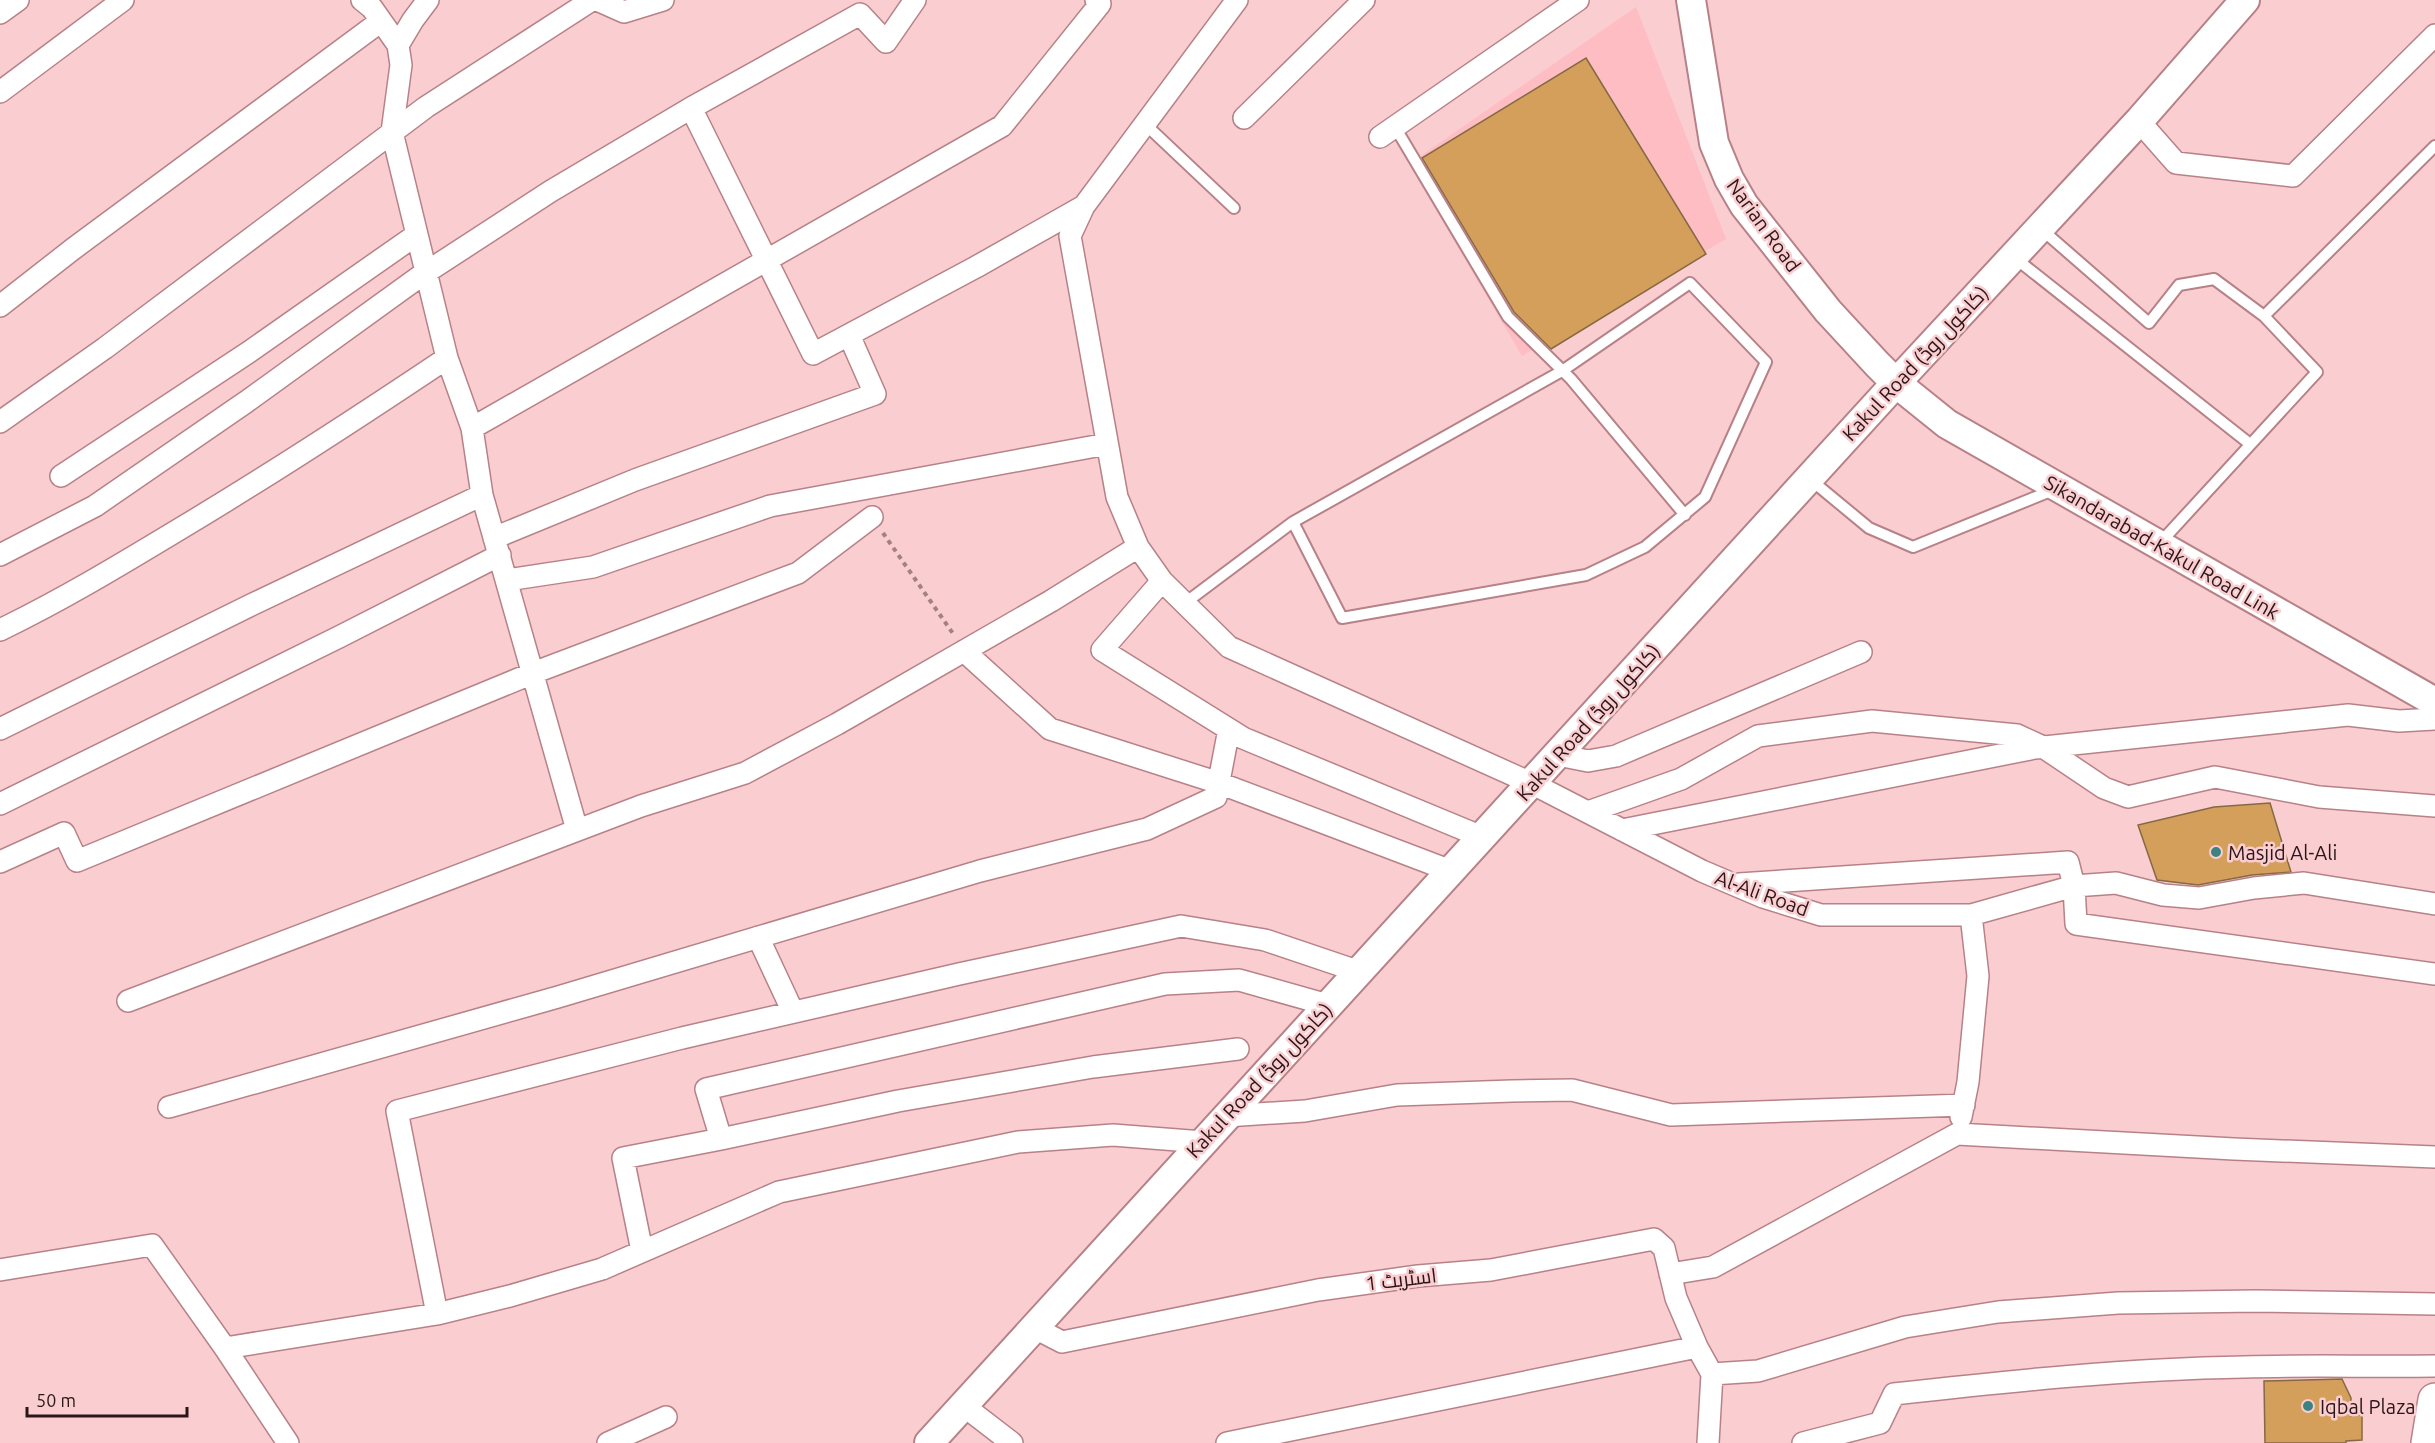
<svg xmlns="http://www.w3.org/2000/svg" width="2435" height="1443" viewBox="0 0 2435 1443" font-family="Ubuntu,Cairo,sans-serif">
<rect width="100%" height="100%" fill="#facdd0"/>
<path fill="#fdbdc3" d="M1636,7L1726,239L1522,356L1409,164Z"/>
<path fill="#d39f5b" stroke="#866944" stroke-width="1.5" d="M1586,58L1706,254L1551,349L1514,312L1422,158Z
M2270,803L2291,872L2252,875L2198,885L2157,880L2138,825L2214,807Z
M2342,1379L2351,1398V1416L2362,1415V1440L2346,1441V1443H2265L2264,1381Z"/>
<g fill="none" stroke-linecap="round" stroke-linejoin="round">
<defs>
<path id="service" d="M1145,124L1234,208
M1395,127L1508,317L1571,379L1685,515
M2040,228L2149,323L2179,285L2214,279L2264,316
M2015,258L2250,444
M1811,480L1869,528L1913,547L2053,490
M2159,544L2317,372L2264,316L2435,146
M1185,603L1293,522L1342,618L1586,575L1645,547L1705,497L1766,362L1690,283L1562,371L1293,522"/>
<path id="minor" d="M362,0L372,8L398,45L401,65L392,132L447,358L472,428L1002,126L1100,4L1096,0
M597,0L624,12L663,0
M1237,0L1084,206L1070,236L1117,497L1138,547L1162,581L1229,647L1533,784L1702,871L1763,897L1821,915H1971L2074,886L2116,883L2163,895L2199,898L2254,888L2304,883L2435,904
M0,13L18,0
M398,45L413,20L428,0
M0,92L123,0
M691,108L813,354L976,267L1084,206
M1244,118L1364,0
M2139,121L2176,163L2293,176L2435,35
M1380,137L1578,0
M0,306L73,249L381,21
M0,422L105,348L426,107L592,0
M61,476L249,352L416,235
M482,495L577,830
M494,538L635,480L875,394L849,335
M0,555L95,506L246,402L419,277L551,191L691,108L860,14L886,42L915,0
M507,580L593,567L770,506L1107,444
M1162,581L1102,650L1243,738L1482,837
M0,630C62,600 120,565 178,530C270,475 359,417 447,358
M964,651L1050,729L1219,783L1451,871
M0,729L251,605L482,495L472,428
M1558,755L1588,761L1616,756L1861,652
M0,804L339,637L500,555
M1588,812L1681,779L1758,736L1872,721L2017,735L2043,747L2104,788L2128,797L2215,777L2319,797L2435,806
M1622,830L2035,748L2348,715L2399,721L2435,719
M0,862L64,833L77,861L533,673L798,573L872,517
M1739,884L2068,862L2074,886L2076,924L2435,974
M758,937L793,1012
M128,1001L641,806L745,773L837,724L1051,601L1138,547
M169,1107L558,997L980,871L1147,829L1216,797L1229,729
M1226,1116L1305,1111L1397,1095L1512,1091L1572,1090L1671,1115L1964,1105
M1961,1117L1968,1082L1978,976L1971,915
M721,1139L898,1101L1093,1067L1238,1049
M642,1251L623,1158L721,1139L706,1089L1165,984L1239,980L1328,1005
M0,1270L152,1245L225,1348L288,1443
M1670,1274L1713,1267L1957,1134L2234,1149L2435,1157
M437,1314L397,1111L682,1038L959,974L1181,926L1265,940L1360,972
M1035,1328L1062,1342L1318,1290L1418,1276L1491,1270L1654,1239L1664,1248L1676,1298L1697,1347L1712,1374L1708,1443
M225,1348L437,1314L510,1296L602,1269L779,1192L1018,1142L1113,1135L1203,1142
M1712,1374L1758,1371L1905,1327L1998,1312L2118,1303L2256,1301L2435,1304
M964,1406L1012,1443
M608,1443L666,1417
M1227,1443L1697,1347
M1803,1443L1880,1423L1894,1394C2010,1381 2127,1369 2244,1367C2307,1365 2371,1367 2435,1366"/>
<path id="secondary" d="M1691,0L1714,143L1729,179L1744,205L1828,311L1877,364L1896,383L1947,424L2435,702
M929,1443L1896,383L2139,121L2245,0"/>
<path id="trunk" d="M2428,1443L2435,1400"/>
</defs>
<use href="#service" stroke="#b78287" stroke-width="14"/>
<use href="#minor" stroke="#b78287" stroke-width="24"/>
<use href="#secondary" stroke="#b78287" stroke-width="32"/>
<use href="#trunk" stroke="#b78287" stroke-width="36"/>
<path stroke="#a38183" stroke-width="4" stroke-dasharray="4.5 4.5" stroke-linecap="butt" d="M883,533L954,635"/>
<use href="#service" stroke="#fff" stroke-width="10"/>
<use href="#minor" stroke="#fff" stroke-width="21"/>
<use href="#secondary" stroke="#fff" stroke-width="28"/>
<use href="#trunk" stroke="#fff" stroke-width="33"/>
</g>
<g fill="#3b8381" stroke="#facdd0" stroke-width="2">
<circle cx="2216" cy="852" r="6"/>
<circle cx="2308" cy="1406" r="6"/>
</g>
<g text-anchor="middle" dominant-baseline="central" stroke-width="5" stroke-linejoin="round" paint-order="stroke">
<g font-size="20" fill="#2a1618" stroke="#facdd0">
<text transform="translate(1764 225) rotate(54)">Narian Road</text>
<text transform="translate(1915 363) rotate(-47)">Kakul Road (کاکول روڈ)</text>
<text transform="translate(2162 547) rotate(30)">Sikandarabad-Kakul Road Link</text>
<text transform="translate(1588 722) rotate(-48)">Kakul Road (کاکول روڈ)</text>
<text transform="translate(1762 893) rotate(20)">Al-Ali Road</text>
<text transform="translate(1259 1080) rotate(-47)">Kakul Road (کاکول روڈ)</text>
<text transform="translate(1401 1279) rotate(-7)">اسٹریٹ 1</text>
</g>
<g font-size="20" fill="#2a1618" stroke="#facdd0" text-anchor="start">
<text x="2228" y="852">Masjid Al-Ali</text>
<text x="2320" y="1406">Iqbal Plaza</text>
</g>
</g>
<path d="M27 1407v9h160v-9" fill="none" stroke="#2a1618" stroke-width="3"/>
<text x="36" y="1407" font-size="18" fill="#2a1618" stroke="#facdd0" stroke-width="4.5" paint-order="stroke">50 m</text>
</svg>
